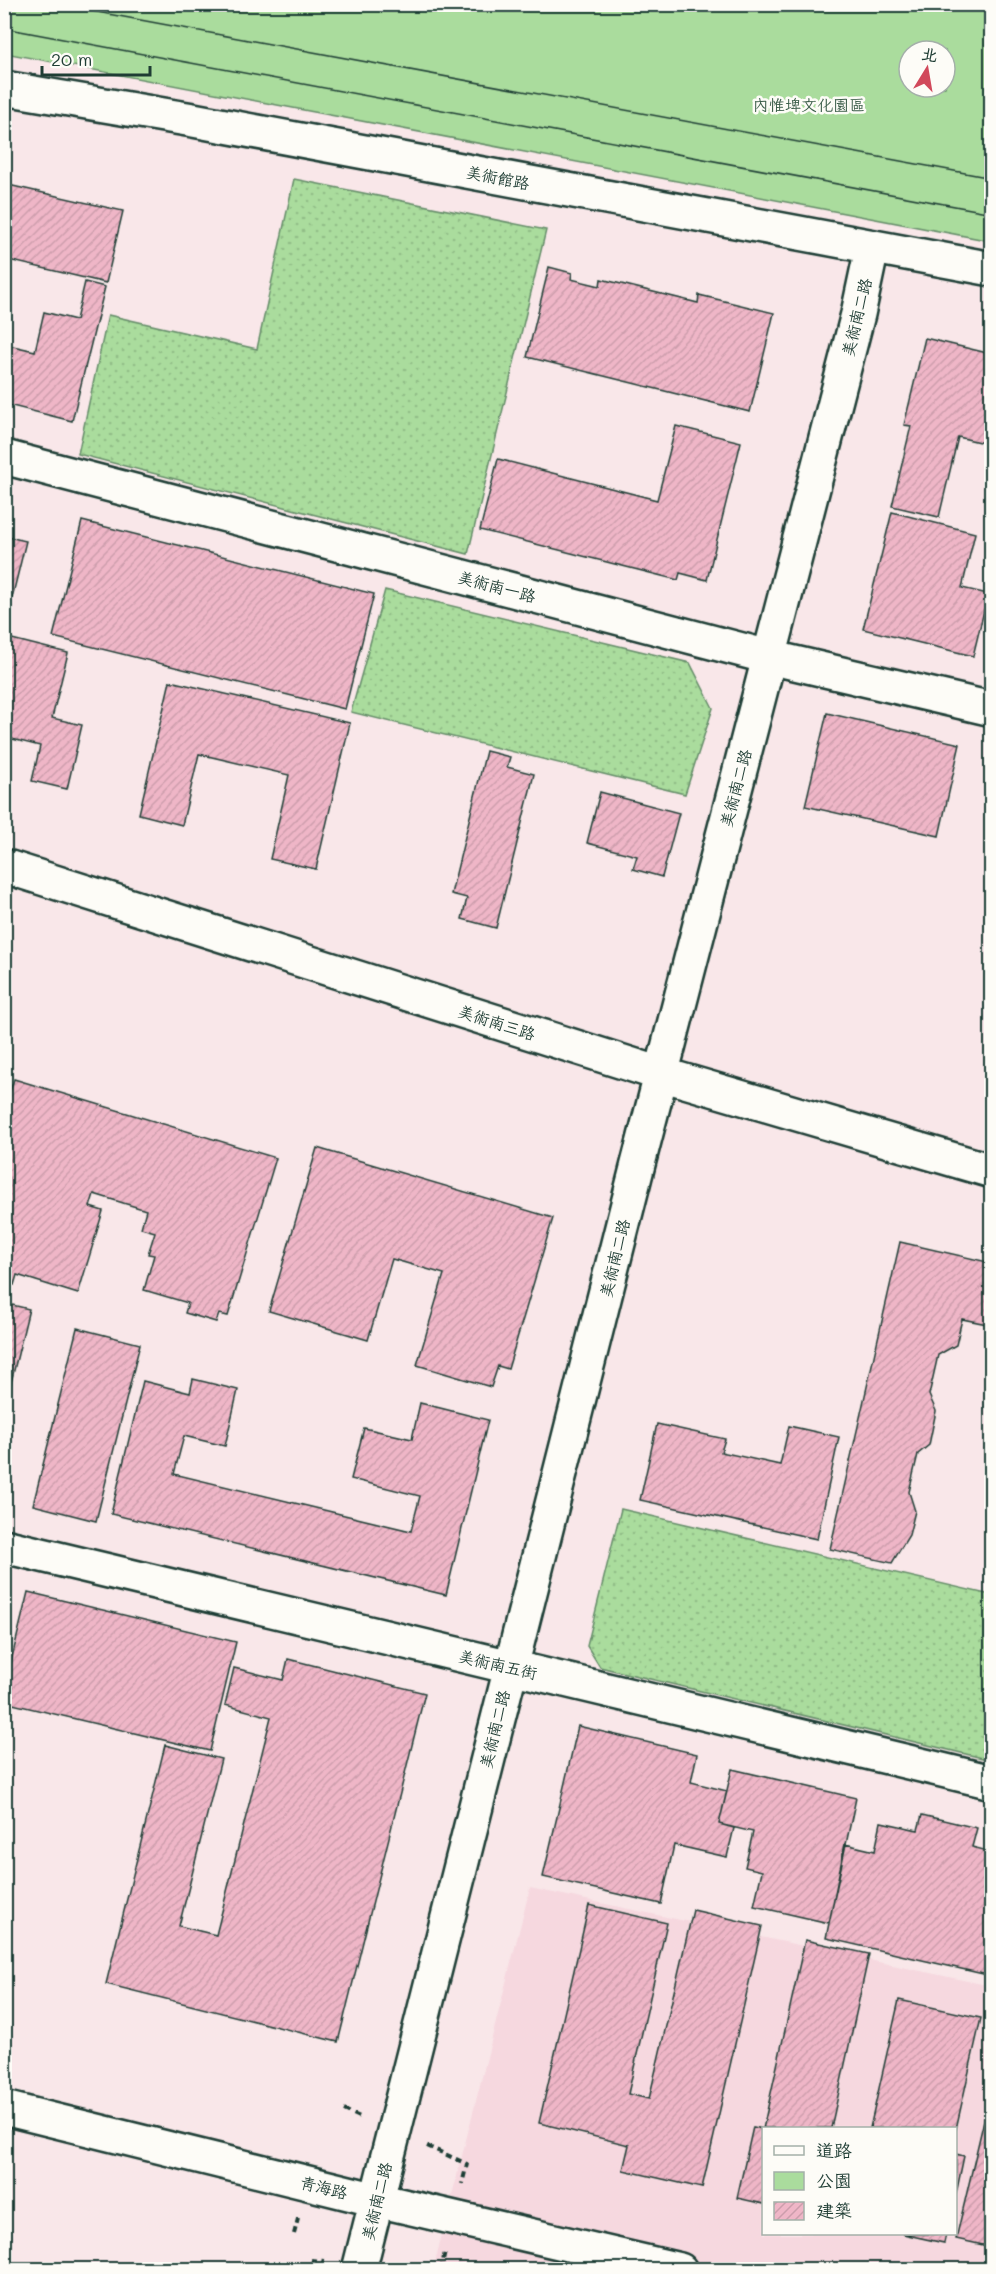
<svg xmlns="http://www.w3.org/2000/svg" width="996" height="2274" viewBox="0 0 996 2274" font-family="Mali,'LXGW WenKai TC',sans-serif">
<defs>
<pattern id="grass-dots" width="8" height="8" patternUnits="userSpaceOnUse" patternTransform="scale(1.5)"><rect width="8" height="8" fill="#aadc9d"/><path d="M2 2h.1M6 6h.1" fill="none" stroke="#92be88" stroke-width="1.8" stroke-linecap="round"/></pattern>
<pattern id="building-hatch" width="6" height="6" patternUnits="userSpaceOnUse" patternTransform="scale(1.5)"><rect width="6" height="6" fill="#efb6c7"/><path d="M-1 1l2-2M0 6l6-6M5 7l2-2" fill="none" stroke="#cc9dac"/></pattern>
</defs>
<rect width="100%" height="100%" fill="#f9e7e9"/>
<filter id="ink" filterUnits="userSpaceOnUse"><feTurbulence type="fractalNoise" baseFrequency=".0167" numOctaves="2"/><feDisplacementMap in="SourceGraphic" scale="12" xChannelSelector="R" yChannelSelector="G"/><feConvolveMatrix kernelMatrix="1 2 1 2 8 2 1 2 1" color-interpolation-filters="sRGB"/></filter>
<g filter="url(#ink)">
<path fill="#f6d8df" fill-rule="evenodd" d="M530,1888L991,1986V2269L433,2270ZM764,2128H956V2234H764Z"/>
<path fill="url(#grass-dots)" stroke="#648c68" stroke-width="1.5" d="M294,179L546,230L468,554L78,454L108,315L257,349Z
M385,590L690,663L713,708L685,794L351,712Z
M621,1509L991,1595V1760L600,1667L587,1646Z"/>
<path fill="#aadc9d" stroke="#648c68" stroke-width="1.5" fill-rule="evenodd" d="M4,5H991V241L5,53ZM909,51H945V87H909Z"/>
<path fill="url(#building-hatch)" stroke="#1f3d34" stroke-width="1.5" d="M4,184L123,211L106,283L4,259Z
M549,267L572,273L571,279L600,286L601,279L698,303L699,295L774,313L750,412L527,357Z
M85,282L105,287L72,421L4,404V344L35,351L44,312L76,320Z
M925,338L983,352L992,358V445L958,437L939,517L892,506L911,426L904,425Z
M676,426L741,442L707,580L680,573L678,580L480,530L498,459L657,500Z
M892,512L975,533L962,588L988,594L973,656L863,629Z
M82,521L374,594L345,709L53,637Z
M4,536L26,541L12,598L4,597Z
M4,637L68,653L52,718L82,725L67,789L32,781L40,746L4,737Z
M170,681L350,723L316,869L270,859L289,775L199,754L182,825L139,814Z
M827,713L960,744L939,836L805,806Z
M486,751L510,757L507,767L534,774L496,928L462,919L467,898L451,894Z
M600,792L679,813L662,877L633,869L637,856L587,843Z
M14,1079L276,1158L228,1316L219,1314L216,1322L185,1313L188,1303L144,1290L154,1255L148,1254L155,1232L141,1228L146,1210L94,1194L90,1207L103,1211L78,1294L17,1275L14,1285L4,1282V1110Z
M317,1148L553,1218L508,1369L498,1366L491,1387L417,1365L444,1274L392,1259L368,1340L269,1311Z
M900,1242L992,1263V1325L962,1319L956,1345L938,1355L929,1395L936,1411L929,1445L918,1454L909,1492L915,1511L909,1535L892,1563L830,1549Z
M4,1303L29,1309L4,1411Z
M77,1328L140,1344L96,1521L33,1505Z
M193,1379L238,1390L225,1446L184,1436L174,1474L411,1531L420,1496L351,1479L364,1428L412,1439L420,1403L488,1420L446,1595L111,1514L143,1381L190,1393Z
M657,1424L725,1439L721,1452L780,1465L789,1426L839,1437L817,1539L640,1500Z
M28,1592L236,1642L210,1751L4,1702V1690Z
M288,1659L425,1693L338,2042L106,1984L165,1745L221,1759L179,1926L216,1935L271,1717L225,1705L234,1668L283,1680Z
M578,1726L697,1754L691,1782L727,1791L719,1824L734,1828L727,1857L674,1845L661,1904L543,1877Z
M732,1769L856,1798L829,1923L754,1906L762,1871L745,1867L753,1832L719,1824Z
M922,1815L977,1828L972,1847L992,1852V1976L826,1938L845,1844L875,1851L881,1822L918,1830Z
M589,1905L667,1923L628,2094L649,2099L693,1910L762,1926L702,2188L623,2170L629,2145L539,2123Z
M805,1940L869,1954L831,2128H764V2204L737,2198L753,2127L763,2129Z
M899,2000L981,2018L956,2129L870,2128Z
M992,2086V2247L956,2239Z
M956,2154L964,2156L956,2194Z
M903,2234H946L944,2243Z"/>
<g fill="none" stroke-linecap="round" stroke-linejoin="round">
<defs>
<path id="minor" d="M4,457L769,657L992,709
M4,866L661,1074L992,1171
M4,1546L992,1782
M4,2108L377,2200L680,2270
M359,2270L638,1164L858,314L872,248"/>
<path id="tertiary" d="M4,88L193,120L992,269"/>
</defs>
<use href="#minor" stroke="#1f3d34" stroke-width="38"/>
<use href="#tertiary" stroke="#1f3d34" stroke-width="38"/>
<path stroke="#1f3d34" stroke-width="4" stroke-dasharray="6 4.5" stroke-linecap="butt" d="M344,2110L362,2118
M427,2146L467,2164L462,2184
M294,2234L299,2215
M311,2260L325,2261
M395,2268L415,2270
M441,2270L445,2252"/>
<use href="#minor" stroke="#fdfcf7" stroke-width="33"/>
<use href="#tertiary" stroke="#fdfcf7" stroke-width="33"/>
<path stroke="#1f3d34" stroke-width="1.5" d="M54,4L992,178
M4,28L992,213"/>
</g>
</g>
<g text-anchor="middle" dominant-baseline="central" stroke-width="5" stroke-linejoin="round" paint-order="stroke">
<g font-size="16" fill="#3b5d49" stroke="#fdfcf7">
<text x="809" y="104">內惟埤文化園區</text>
</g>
<g font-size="16" fill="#1f3d34" stroke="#fdfcf7">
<text transform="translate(498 177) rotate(11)">美術館路</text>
<text transform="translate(856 317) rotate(-76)">美術南二路</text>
<text transform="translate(497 586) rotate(15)">美術南一路</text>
<text transform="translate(735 788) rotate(-75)">美術南二路</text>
<text transform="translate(497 1022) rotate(18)">美術南三路</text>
<text transform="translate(614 1258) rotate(-76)">美術南二路</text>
<text transform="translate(498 1664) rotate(13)">美術南五街</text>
<text transform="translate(494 1729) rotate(-76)">美術南二路</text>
<text transform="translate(324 2187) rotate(14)">青海路</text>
<text transform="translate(376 2201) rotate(-76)">美術南二路</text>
</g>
</g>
<rect width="996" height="2274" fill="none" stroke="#fdfcf7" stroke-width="24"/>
<rect x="12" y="12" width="972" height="2250" fill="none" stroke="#1f3d34" stroke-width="2" filter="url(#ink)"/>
<rect x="762" y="2127" width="195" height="108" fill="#fdfcf7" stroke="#a4b0a9" stroke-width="1.5"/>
<rect x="774" y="2146" width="30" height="9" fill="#fdfcf7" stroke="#a4b0a9" stroke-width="1.5"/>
<text x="816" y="2157" font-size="18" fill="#1f3d34">道路</text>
<rect x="774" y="2172" width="30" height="18" fill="#aadc9d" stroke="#a4b0a9" stroke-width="1.5"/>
<text x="816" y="2187" font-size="18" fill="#1f3d34">公園</text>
<rect x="774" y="2202" width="30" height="18" fill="url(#building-hatch)" stroke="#a4b0a9" stroke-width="1.5"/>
<text x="816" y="2217" font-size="18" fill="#1f3d34">建築</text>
<g transform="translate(927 69) rotate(11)"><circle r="28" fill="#fdfcf7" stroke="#a4b0a9" stroke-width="1.5"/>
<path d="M0-4.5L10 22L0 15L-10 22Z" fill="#d1495b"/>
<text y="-9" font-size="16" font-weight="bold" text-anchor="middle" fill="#1f3d34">北</text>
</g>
<path d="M42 66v9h108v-9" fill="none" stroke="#1f3d34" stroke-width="3"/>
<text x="51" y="66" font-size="18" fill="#1f3d34" stroke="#fdfcf7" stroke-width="4.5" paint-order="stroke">20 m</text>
</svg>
